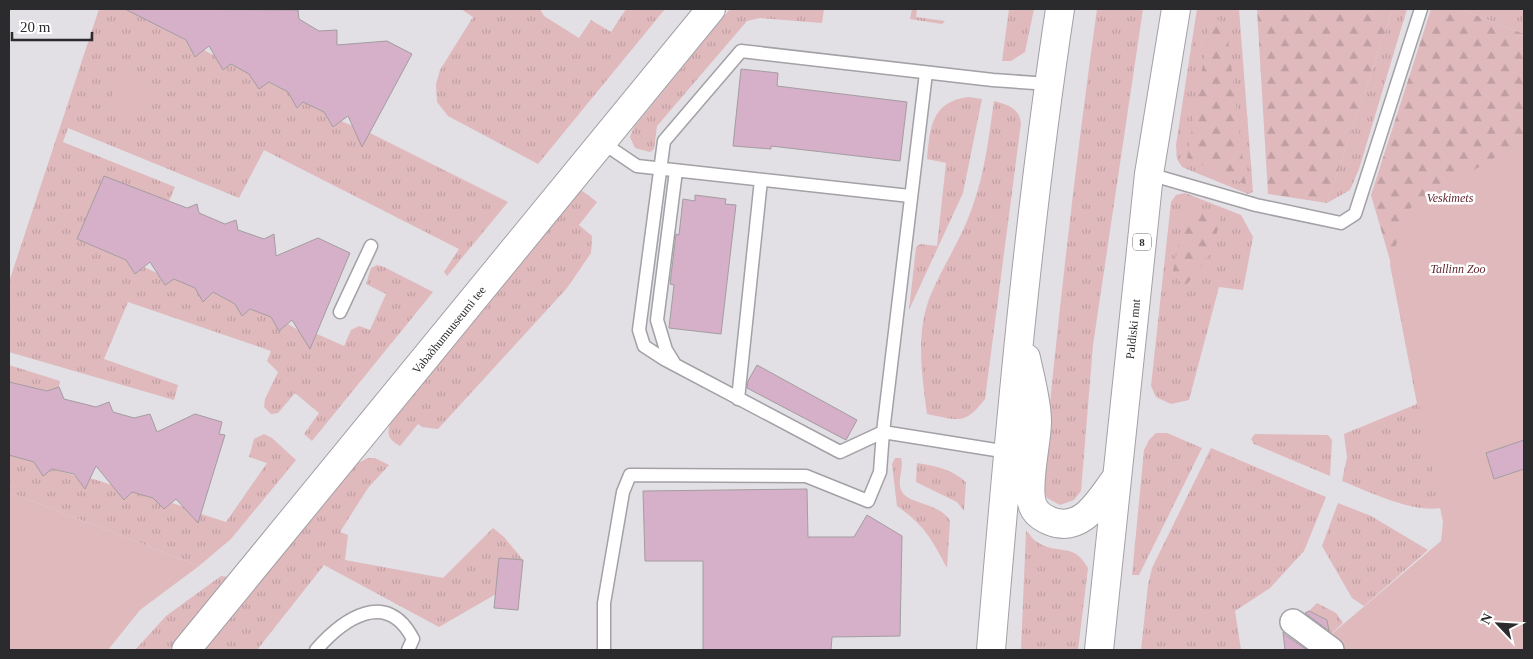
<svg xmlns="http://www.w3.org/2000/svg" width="1533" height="659" viewBox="0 0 1533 659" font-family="Georgia,serif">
<defs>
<pattern id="grass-tufts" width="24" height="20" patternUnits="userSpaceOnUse" patternTransform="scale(1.25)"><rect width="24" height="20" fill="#dfb9bc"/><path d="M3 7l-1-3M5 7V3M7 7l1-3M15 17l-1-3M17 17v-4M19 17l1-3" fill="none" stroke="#c09fa2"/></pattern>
<pattern id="forest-firs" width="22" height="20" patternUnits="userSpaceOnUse" patternTransform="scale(1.25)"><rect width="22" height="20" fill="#dfb9bc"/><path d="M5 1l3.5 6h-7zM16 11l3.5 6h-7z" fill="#c09fa2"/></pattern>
</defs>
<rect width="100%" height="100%" fill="#e2dfe5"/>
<path fill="url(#grass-tufts)" d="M99,9H143L140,16L215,56L223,70L231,64L288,92L297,108L303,102L324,112L333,127L341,121L353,126L360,141L370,133L508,202L447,276L444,272L459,249L264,150L239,198L68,128L63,142L175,187L169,201L104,177L77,239L126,260L135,274L144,267L157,273L165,285L174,279L195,288L203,301L213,292L235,304L242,316L250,309L271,317L279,331L288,324L298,330L306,342L317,334L344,346L351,330L359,326L370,330L386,294L366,284L371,268L377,265L384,267L433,292L312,441L304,434L319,413L295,393L278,413L271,414L264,407L265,399L278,372L267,361L271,351L128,302L104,359L178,385L174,400L9,352V282Z
M461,9H540L544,16L579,38L591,20L611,32L626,9H665L538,164L448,116L437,102L436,84L440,70L473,17Z
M730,9H824L822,23L760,18L747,21L657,126L654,149L650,152L635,148L630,137L634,127Z
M912,9H917L916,17L945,21L942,24L910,19Z
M1009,9H1034L1025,52L1011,61H1002Z
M1097,9H1143L1093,345L1081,491L1074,500L1060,505L1047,498L1042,485C1057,326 1075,167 1097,9Z
M1197,9H1239L1253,192L1248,194L1182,167L1177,159L1176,145Z
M1393,9H1407L1359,169L1350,190L1327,203Z
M1460,9H1524V34Z
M968,97L982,99L963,193L909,310L916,247L920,244L937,246L946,163L927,159C930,128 931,102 968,97Z
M994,101C1008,105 1019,108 1021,123L985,399C964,426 959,420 927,414C922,374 915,333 931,294C944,264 963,236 973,205C985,172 989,135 994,101Z
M581,190L597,202L579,225L592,236L591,253L567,288L438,429L422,427L418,424L400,446C388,439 386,434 391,421Z
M1185,193L1241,215L1253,237L1243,290L1219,287L1189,400L1171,404L1156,397L1151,386L1171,202L1176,195Z
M1390,264L1445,449L1449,506C1420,517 1370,492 1342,481L1347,457L1344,434L1417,404Z
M9,365L60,381L59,387L47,391L9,382Z
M1156,433H1167L1202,448L1139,575H1132L1144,450L1149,440Z
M264,434L272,438L296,460L231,539L199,566L9,492V455L34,462L43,475L52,469L74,475L85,488L90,478L153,498L164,509L172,503L184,507L194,519L201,514L226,522L267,463L249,457L254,439Z
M1255,434L1328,435L1332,440L1330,476L1254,444L1251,439Z
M1211,448L1326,497L1304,551L1270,588L1235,611L1241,650H1141L1148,585L1152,568Z
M368,458H375L389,465L368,488L340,532L348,535L345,560L443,578L493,528L504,537L523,560L499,558L496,594L439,627L324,565L257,650H204L356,464Z
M895,458H901C904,469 897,480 901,490C907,505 940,502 950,521L947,568C931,538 925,526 897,506L892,464Z
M917,463C936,466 951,469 966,482L964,511L957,502L916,482Z
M1338,503L1371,516L1428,550L1364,606L1352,598L1322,546Z
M1026,531C1030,534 1033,540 1037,542C1058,556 1073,541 1088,568L1078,650H1021Z
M221,576L229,577L169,650H135L166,616Z
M1317,603L1336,613L1343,623L1330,635L1327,620L1309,611Z"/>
<path fill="url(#forest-firs)" d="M1257,9H1393L1327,203L1268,194Z
M1431,9H1460L1524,34V441L1445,449L1371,195Z
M1212,12L1227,31L1246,185L1187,158Z
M1200,210L1221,217C1214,247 1207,262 1186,285L1172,276L1185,214Z"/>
<path fill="#dfb9bc" d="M112 92a18 18 0 1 1 36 0a18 18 0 1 1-36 0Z
M1524,140V650H1317L1320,644L1441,541L1443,522L1390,264L1407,210Z
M9,492L199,566L140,610L108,650H9Z"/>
<path fill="#d6afc8" stroke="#a39da0" d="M125,9L298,10L299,19L319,31L337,30V45L387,41L412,54L362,147L348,116L333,127L324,112L303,102L297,108L288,92L269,82L259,89L249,74L231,64L223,70L209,46L195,57L186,40Z
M741,69L778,73L777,86L907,102L900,161L771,146V149L733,146Z
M104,176L187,208L197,204L199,213L225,224L236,220L238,230L264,239L274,234L276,256L318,238L350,253L310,349L292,320L279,331L271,317L250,309L242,316L235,304L213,292L203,302L195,288L174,279L165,285L150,262L135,274L126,260L77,239Z
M695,195L726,199L725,204L736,205L721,334L669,328L674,285L670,284L676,234L679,235L683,199L695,201Z
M757,365L857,420L846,440L747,388L748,381Z
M9,382L47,391L59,387L64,399L96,407L109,402L113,412L134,418L150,414L157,432L195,414L222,422L219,434L225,435L198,523L176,499L164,509L153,498L132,492L124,500L96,466L85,489L74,474L52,469L43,476L34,462L9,455Z
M1524,440V469L1494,479L1486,453Z
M807,489L808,537H854L867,515L902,536L900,636L832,637L831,650H703V561H645L643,491Z
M499,558L523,560L518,610L494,608Z
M1309,611L1327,620L1329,631L1305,613Z
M1283,632L1284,634L1307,650H1285Z"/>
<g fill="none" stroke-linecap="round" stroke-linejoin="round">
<defs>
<path id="lane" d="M603,143L637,166L910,196
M1149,174L1256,205L1341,223L1355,214L1421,9
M340,312L371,246
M674,363L666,350L657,320L676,171
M738,399L761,180
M1008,452L883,432L840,452L664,359L644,346L639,330L664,141L741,51L993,80L1049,84
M316,650C343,619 387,588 413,639L408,650
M604,650V603L623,492L630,475L806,476L868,501L880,472L883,432L926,73"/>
<path id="street" d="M1293,622L1331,650"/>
<path id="secondary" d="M186,650L711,9"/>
<path id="primary" d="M1026,358C1030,378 1037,401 1037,422C1037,443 1025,488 1033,506C1036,514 1043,518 1050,521C1083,534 1100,499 1117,477
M991,650C1009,436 1028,221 1060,9
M1099,650L1149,174L1176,9"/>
</defs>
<use href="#lane" stroke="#a3a0a6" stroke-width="15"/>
<use href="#street" stroke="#a3a0a6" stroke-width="28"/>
<use href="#secondary" stroke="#a3a0a6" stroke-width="30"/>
<use href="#primary" stroke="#a3a0a6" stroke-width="30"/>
<use href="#lane" stroke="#fff" stroke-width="12"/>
<use href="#street" stroke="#fff" stroke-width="25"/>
<use href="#secondary" stroke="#fff" stroke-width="28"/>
<use href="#primary" stroke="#fff" stroke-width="28"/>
</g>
<g text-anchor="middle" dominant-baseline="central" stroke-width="5" stroke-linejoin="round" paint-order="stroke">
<rect fill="#fff" stroke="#6b6a6c" stroke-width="1" x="1133" y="233.5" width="18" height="17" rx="4"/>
<g font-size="11" font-weight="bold" fill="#2b2a2d">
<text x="1142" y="242">8</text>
</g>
<g font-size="12" font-style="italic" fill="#612630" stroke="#fff">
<text x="1450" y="198">Veskimets</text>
<text x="1458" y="269">Tallinn Zoo</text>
</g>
<g font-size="12" fill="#2b2a2d" stroke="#fff">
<text transform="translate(1133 329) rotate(-84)">Paldiski mnt</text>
<text transform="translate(449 330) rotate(-51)">Vabaõhumuuseumi tee</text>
</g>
</g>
<rect width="1533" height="659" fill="none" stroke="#2b2a2d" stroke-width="20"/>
<g transform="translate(1498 624) rotate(295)" stroke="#ffffff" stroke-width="4" paint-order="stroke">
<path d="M0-4L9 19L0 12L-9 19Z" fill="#2b2a2d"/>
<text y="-8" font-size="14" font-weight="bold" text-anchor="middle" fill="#2b2a2d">N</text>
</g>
<path d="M12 32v8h80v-8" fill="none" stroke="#2b2a2d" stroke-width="2.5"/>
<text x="20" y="32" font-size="15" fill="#2b2a2d" stroke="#ffffff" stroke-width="4" paint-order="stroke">20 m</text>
</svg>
